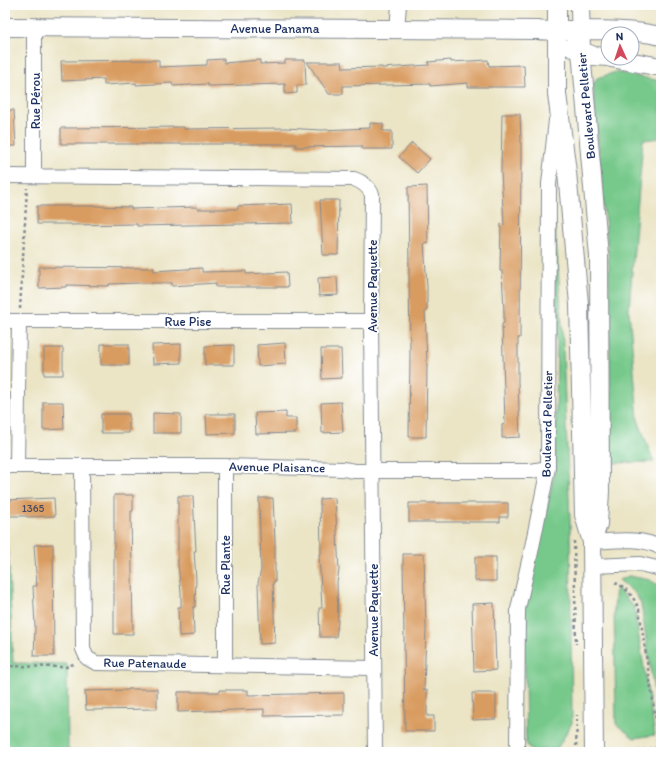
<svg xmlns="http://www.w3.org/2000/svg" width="666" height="757" viewBox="0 0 666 757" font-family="Itim,sans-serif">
<rect width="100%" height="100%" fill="#fff"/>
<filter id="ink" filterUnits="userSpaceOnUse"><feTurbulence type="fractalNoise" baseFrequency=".025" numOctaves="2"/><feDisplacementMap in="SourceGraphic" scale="8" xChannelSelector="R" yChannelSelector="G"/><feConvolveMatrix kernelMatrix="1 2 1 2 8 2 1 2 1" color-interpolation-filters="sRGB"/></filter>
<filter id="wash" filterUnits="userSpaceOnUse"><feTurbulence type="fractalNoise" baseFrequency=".012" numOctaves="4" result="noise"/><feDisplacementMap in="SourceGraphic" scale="16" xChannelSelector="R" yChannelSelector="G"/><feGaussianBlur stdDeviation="0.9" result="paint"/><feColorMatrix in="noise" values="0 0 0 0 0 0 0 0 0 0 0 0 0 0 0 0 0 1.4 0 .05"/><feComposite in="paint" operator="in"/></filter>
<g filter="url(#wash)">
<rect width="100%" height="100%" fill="#ebe5c6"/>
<path fill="#77c98b" stroke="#497c74" d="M616,72L661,81V138L643,140L629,309L638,420L654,462L611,463L609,265L593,85L597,78Z
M555,225L562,326L570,521L572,723L557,749L531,751L526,743L524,608L555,470L557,344L553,226Z
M5,547H8L13,663L67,664L68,750L155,752H5Z
M629,576L650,580L661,587V727L656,708L641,604L636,594L619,580Z
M616,587L634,607L655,735L634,738L616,724L614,608Z"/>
<g id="blocks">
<path fill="#d99c61" d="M224,59V63L260,60V64L285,63V60H305L306,85H297V93L285,94V84L208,86V84L173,86L172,83L136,85V83L104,85V79L62,81L61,61L159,60V67L207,65V60Z
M451,60V62L488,60L489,66L524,65L525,87H468V83L430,86V84L343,86V94H329L307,62H342L343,68L382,67V68L429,65L428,62Z
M5,110H14L16,146H5Z
M502,114H520L521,142L520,338H518V382L520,437L502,438V425L505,424L502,324L504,323V312L502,271H500L501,224L504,225L501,172Z
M370,123L383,124V131H392V149H362V146L296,147V144H61V128L184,127V129L285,128L321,130L370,128Z
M412,143L430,159L417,173L399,157Z
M427,186L428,244L424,243L427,286V310L425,311L427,363L426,437H409L410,355L408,187Z
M320,200H339L338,255H323Z
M292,204L293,223L137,226V224L71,225V224H37V206H97L131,207V209L197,207V209H238V206Z
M39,267L154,268V271L202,268V272L246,271V274L287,272L288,287H216V283L172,286V283H140L109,284V286L66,285V287L39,288Z
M337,277L338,295L319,296L318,278Z
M285,343L286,364L258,366L257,345Z
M101,344H129V365H101Z
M181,344V363L153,364L152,345Z
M234,345V365H205V346Z
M44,348H63V375H44Z
M321,349H341L342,378L322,379Z
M43,402H63L64,429L43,430Z
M341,402L343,432L322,433L321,403Z
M286,412V418H296V433L256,434L255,413Z
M153,413L181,414V433H153Z
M101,414H129V433H101Z
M206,414H235V433L207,434Z
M114,495H133V511H131L133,634H114Z
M178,496H193L196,551H194L196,580L195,607H193L194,635L179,636L178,607H181V593L178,565Z
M54,498L55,516L27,517L26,516H5V500Z
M259,498H273L275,541V582H273L275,643L260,644L258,583L261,570Z
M335,498L339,570L337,582L338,622L336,637H320L319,608H322L319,554H321L320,499Z
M409,503H508V517H500V522H409Z
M53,544L54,656H34L35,627L33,586H37L34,545Z
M403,554H424L426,629L424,690H427V716H434V731H405Z
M475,557H496V581H475Z
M494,603L496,670L474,671L472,604Z
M128,689H157V709L86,710L85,691L128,690Z
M220,690H248V695L344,693V715L264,716V709L178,712V692H220Z
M472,693H496V719L473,720Z"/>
</g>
</g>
<g filter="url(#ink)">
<use href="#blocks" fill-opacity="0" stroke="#838a92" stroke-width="1"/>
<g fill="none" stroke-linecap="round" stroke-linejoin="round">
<defs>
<path id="minor" d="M397,29L399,5
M5,176L354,179C363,182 368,186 372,194L371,321L375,752
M34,176V27
M5,321H371
M5,466H225L343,469L355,471H531L548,468
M17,466L19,321
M82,466L83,649L87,658L96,663L373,668
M225,466V664
M592,542C614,541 641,536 661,548
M593,566L640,564L661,569
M517,752L518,609L531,552L548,468L549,184L556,120"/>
<path id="tertiary" d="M557,5V94L567,172L579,304L584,515L592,542L594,752
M580,5L581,51L599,256L600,492L598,524L592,542
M5,27L538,30C547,32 556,29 565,30C597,30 630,29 661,36
M571,47L594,56L608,57
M611,58L661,67"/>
</defs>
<use href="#minor" stroke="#838a92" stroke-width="16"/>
<use href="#tertiary" stroke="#838a92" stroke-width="20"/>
<path stroke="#838a92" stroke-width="2.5" stroke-dasharray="3 3" stroke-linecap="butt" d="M20,309L27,188
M574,541L576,644
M615,583C627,587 634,598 639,609L660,747
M5,666L66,667L76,663
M576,752L577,715
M631,752L661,747"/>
<use href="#minor" stroke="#fff" stroke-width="14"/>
<use href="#tertiary" stroke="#fff" stroke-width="18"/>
</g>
</g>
<g text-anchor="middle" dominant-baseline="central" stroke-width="4" stroke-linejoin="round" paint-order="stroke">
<g font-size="11" fill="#4a4a5f">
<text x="33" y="508">1365</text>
</g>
<g font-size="13" fill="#1b2f5e" stroke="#fff">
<text x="275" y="28">Avenue Panama</text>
<text transform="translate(35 101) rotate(-90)">Rue Pérou</text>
<text transform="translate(586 106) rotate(-95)">Boulevard Pelletier</text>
<text transform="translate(372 286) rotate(-90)">Avenue Paquette</text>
<text x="188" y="321">Rue Pise</text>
<text transform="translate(547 424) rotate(-89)">Boulevard Pelletier</text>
<text transform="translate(277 467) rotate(1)">Avenue Plaisance</text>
<text transform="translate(225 565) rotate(-90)">Rue Plante</text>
<text transform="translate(373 610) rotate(-90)">Avenue Paquette</text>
<text transform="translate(145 663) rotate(1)">Rue Patenaude</text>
</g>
</g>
<rect width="666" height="757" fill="none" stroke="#fff" stroke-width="20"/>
<g transform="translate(620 46) rotate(357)"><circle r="19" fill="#ffffff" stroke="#a4acbf"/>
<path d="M0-3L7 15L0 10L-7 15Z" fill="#d1495b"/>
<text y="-6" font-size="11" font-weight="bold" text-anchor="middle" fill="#1b2f5e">N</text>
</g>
</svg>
